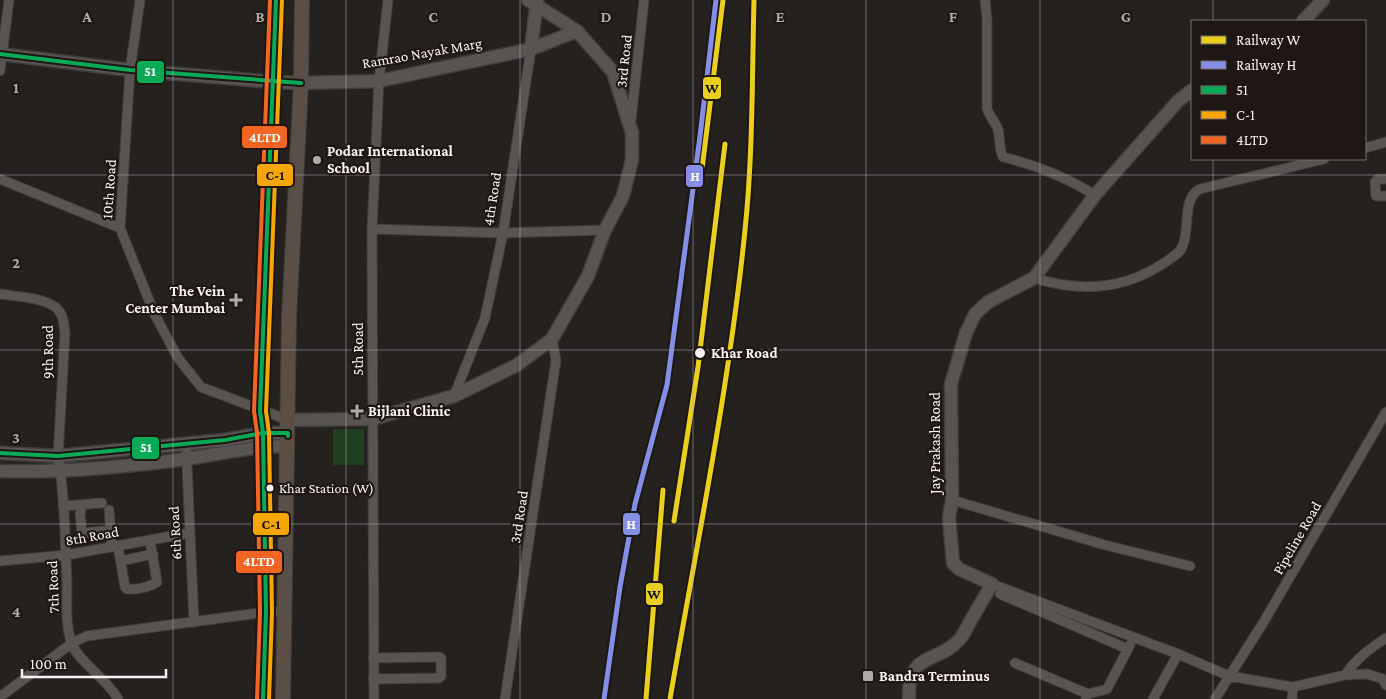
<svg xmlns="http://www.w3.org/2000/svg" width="1386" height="699" viewBox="0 0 1386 699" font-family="'Crimson Pro',serif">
<rect width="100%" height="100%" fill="#25211f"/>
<path fill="#213e20" d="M333,429H364V465H333Z"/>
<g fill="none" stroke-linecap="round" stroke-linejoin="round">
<defs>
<path id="street" d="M140,0L130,70L120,228L155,315L178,358L201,387L288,420
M985,0L987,19V108C989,116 994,120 997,127C1001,136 998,147 1003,157C1036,165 1066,177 1095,195
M0,71L9,0
M631,121L644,0
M1365,148L1386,142
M0,179L120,228
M1386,179H1378L1375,182L1376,196H1386
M372,229L503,233L605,230
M1034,278C1079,292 1124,290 1164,263C1171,258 1180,254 1183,245C1190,228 1182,198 1200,189L1324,159
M0,294C17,297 53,297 61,314C64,320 64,327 65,333L58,456C65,497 65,541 67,583C67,602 65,625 72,644C78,661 107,679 118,699
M454,396L485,318L503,233L531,49
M186,443L194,622
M952,500L1105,545L1190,566
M63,506L102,503
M109,510L112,547
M81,511L80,514L82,533L105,531
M118,546L125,587L127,589C136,590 150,587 157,582L150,540
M0,561L66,555L189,533
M121,561L153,554
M992,584L1178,654L1229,676L1293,687L1292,699
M1000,594L1128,649
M373,658L439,657L441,658V676L439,678L373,679
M1015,663L1088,694
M1345,675C1356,659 1369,649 1386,638
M1293,687L1345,675L1367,674L1383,679L1386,685
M0,697L72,643L87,636L266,612L285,611
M374,699L372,229L379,81L388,0
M505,699L556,360L552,339
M1086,699L1088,694L1107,689L1130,645
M1153,699L1178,654
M1215,699L1263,623L1386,412"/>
<path id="secondary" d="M1303,21L1323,0
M531,49L537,0
M0,54L130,70L273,82L301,83L379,81L531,49L577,31
M288,420L372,419L454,396L517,365L552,339L588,276L605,230L623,196L632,160V133L613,72L577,31L528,0
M0,453L58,456L225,440L263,433H288
M0,471C62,473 125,467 186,459C220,454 253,446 288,446
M909,699C907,651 937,664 959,640C964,635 967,627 971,620C978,608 985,596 992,584L959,569L953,563L949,518L952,500L951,384L966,333L975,314L988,302L1034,278L1095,195L1178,101L1192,90"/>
<path id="primary" d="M263,699L266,612L263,433L260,411L276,0
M283,699L289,317L301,83L302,0"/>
</defs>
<use href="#street" stroke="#403d3b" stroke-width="11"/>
<use href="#secondary" stroke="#403d3b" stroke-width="15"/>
<use href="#primary" stroke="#403d3b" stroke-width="16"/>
<use href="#street" stroke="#575452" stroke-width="9"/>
<use href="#secondary" stroke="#575452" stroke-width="12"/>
<use href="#primary" stroke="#594f47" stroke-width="14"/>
<defs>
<path id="bus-1" d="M0,54L130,70L301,83
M0,453L58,456L225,440L263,433H288V436
M263,699L266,612L263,433L260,411L276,0"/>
<path id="bus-2" d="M269,699L272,612L269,433L266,411L282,0"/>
<path id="bus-3" d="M257,699L260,612L257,433L254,411L270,0"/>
</defs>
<use href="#bus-1" stroke="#1e1714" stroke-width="8"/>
<use href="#bus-2" stroke="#1e1714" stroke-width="8"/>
<use href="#bus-3" stroke="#1e1714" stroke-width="8"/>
<use href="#bus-1" stroke="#06aa56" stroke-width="4"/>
<use href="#bus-2" stroke="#f7a600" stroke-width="4"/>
<use href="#bus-3" stroke="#f26522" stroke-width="4"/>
<defs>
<path id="rail-1" d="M701,177L723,0
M674,521L698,367L725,144
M646,699L663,490
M670,699C697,543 729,388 745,230C753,154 752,77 754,0"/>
<path id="rail-2" d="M604,699L620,587L635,504L667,385L700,136L716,0"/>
</defs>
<use href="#rail-1" stroke="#1e1714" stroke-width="9"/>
<use href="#rail-2" stroke="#1e1714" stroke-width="9"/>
<use href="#rail-1" stroke="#ebcf1f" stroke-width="5"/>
<use href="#rail-2" stroke="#858ee6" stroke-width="5"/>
</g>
<path fill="none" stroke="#aeaaa8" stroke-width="1" stroke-opacity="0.55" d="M173,0V699M346,0V699M520,0V699M693,0V699M866,0V699M1040,0V699M1213,0V21M1213,159V699M0,175H1386M0,350H1386M0,524H1386"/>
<g fill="#aeaaa8" stroke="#1e1714" stroke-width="2">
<circle cx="317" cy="160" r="5"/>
<path d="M233.5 292.5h5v5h5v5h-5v5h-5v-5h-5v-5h5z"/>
<path d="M354.5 403.5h5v5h5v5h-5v5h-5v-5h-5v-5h5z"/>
<rect x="862" y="670" width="12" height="12" rx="2.5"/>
</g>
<g fill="#f8f3f1" stroke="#1e1714" stroke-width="2">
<circle cx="700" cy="353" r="6"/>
<circle cx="270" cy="488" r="4.5"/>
</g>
<g text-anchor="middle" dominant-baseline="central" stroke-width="4.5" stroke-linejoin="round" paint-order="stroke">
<g font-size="14" fill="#f8f3f1" stroke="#1e1714" text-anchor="start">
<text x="279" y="488">Khar Station (W)</text>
</g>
<g font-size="15" fill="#f8f3f1" stroke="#1e1714">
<text transform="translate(422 53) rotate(-10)">Ramrao Nayak Marg</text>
<text transform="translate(624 61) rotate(-84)">3rd Road</text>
<text transform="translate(109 189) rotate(-86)">10th Road</text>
<text transform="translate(492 199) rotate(-81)">4th Road</text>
<text transform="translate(358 349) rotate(-90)">5th Road</text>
<text transform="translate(48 352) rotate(-90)">9th Road</text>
<text transform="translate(935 443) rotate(-90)">Jay Prakash Road</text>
<text transform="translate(519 517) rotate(-81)">3rd Road</text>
<text transform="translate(175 533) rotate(-93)">6th Road</text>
<text transform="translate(92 536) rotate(-10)">8th Road</text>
<text transform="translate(1297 538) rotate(-60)">Pipeline Road</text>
<text transform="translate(53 587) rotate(-92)">7th Road</text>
</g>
<g font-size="15" font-weight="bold" fill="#f8f3f1" stroke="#1e1714" text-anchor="start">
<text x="327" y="151">Podar International<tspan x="327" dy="17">School</tspan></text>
<text x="225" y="291" text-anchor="end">The Vein<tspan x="225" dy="17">Center Mumbai</tspan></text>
<text x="368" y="411">Bijlani Clinic</text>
<text x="879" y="676">Bandra Terminus</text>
</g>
<g font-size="15" font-weight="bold" fill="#f8f3f1" stroke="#1e1714" text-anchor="start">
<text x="711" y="353">Khar Road</text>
</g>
</g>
<g font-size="16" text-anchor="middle" font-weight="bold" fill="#aeaaa8" stroke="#1e1714" stroke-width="4.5" stroke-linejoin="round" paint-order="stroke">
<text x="87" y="22">A</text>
<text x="260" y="22">B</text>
<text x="433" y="22">C</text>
<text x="606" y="22">D</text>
<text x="780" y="22">E</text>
<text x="953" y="22">F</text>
<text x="1126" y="22">G</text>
<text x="16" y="93">1</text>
<text x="16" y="268">2</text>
<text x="16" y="443">3</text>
<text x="16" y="617">4</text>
</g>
<g stroke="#1e1714" stroke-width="2">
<rect x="136" y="60" width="29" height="24" rx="5" fill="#06aa56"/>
<rect x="702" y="76" width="20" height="24" rx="5" fill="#ebcf1f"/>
<rect x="241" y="125" width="47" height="24" rx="5" fill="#f26522"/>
<rect x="256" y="163" width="38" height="24" rx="5" fill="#f7a600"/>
<rect x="685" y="164" width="19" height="24" rx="5" fill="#858ee6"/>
<rect x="131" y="436" width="29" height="24" rx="5" fill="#06aa56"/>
<rect x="622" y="512" width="19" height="24" rx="5" fill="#858ee6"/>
<rect x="252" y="512" width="38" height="24" rx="5" fill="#f7a600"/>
<rect x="235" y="550" width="48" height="24" rx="5" fill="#f26522"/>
<rect x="645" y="582" width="19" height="24" rx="5" fill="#ebcf1f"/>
</g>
<g font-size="14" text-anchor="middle" font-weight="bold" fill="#fff">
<text x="150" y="76">51</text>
<text x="265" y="142">4LTD</text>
<text x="695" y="181">H</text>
<text x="146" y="452">51</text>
<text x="631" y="529">H</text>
<text x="259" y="566">4LTD</text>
</g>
<g font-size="14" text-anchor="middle" font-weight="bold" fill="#111">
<text x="712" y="93">W</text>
<text x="275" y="180">C-1</text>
<text x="271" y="529">C-1</text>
<text x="654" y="599">W</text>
</g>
<rect x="1191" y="20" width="175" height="140" fill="#1e1714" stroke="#756f6c"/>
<rect x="1201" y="36" width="25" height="8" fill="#ebcf1f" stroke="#756f6c"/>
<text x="1236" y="45" font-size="15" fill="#f8f3f1">Railway W</text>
<rect x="1201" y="61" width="25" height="8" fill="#858ee6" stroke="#756f6c"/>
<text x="1236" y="70" font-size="15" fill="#f8f3f1">Railway H</text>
<rect x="1201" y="86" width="25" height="8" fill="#06aa56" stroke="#756f6c"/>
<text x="1236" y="95" font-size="15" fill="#f8f3f1">51</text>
<rect x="1201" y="111" width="25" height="8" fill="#f7a600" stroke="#756f6c"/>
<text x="1236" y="120" font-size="15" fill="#f8f3f1">C-1</text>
<rect x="1201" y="136" width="25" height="8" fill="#f26522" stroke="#756f6c"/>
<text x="1236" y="145" font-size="15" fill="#f8f3f1">4LTD</text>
<path d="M22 669v8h144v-8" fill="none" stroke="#f8f3f1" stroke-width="2.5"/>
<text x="30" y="669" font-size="15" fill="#f8f3f1" stroke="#1e1714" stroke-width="4" paint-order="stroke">100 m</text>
</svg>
